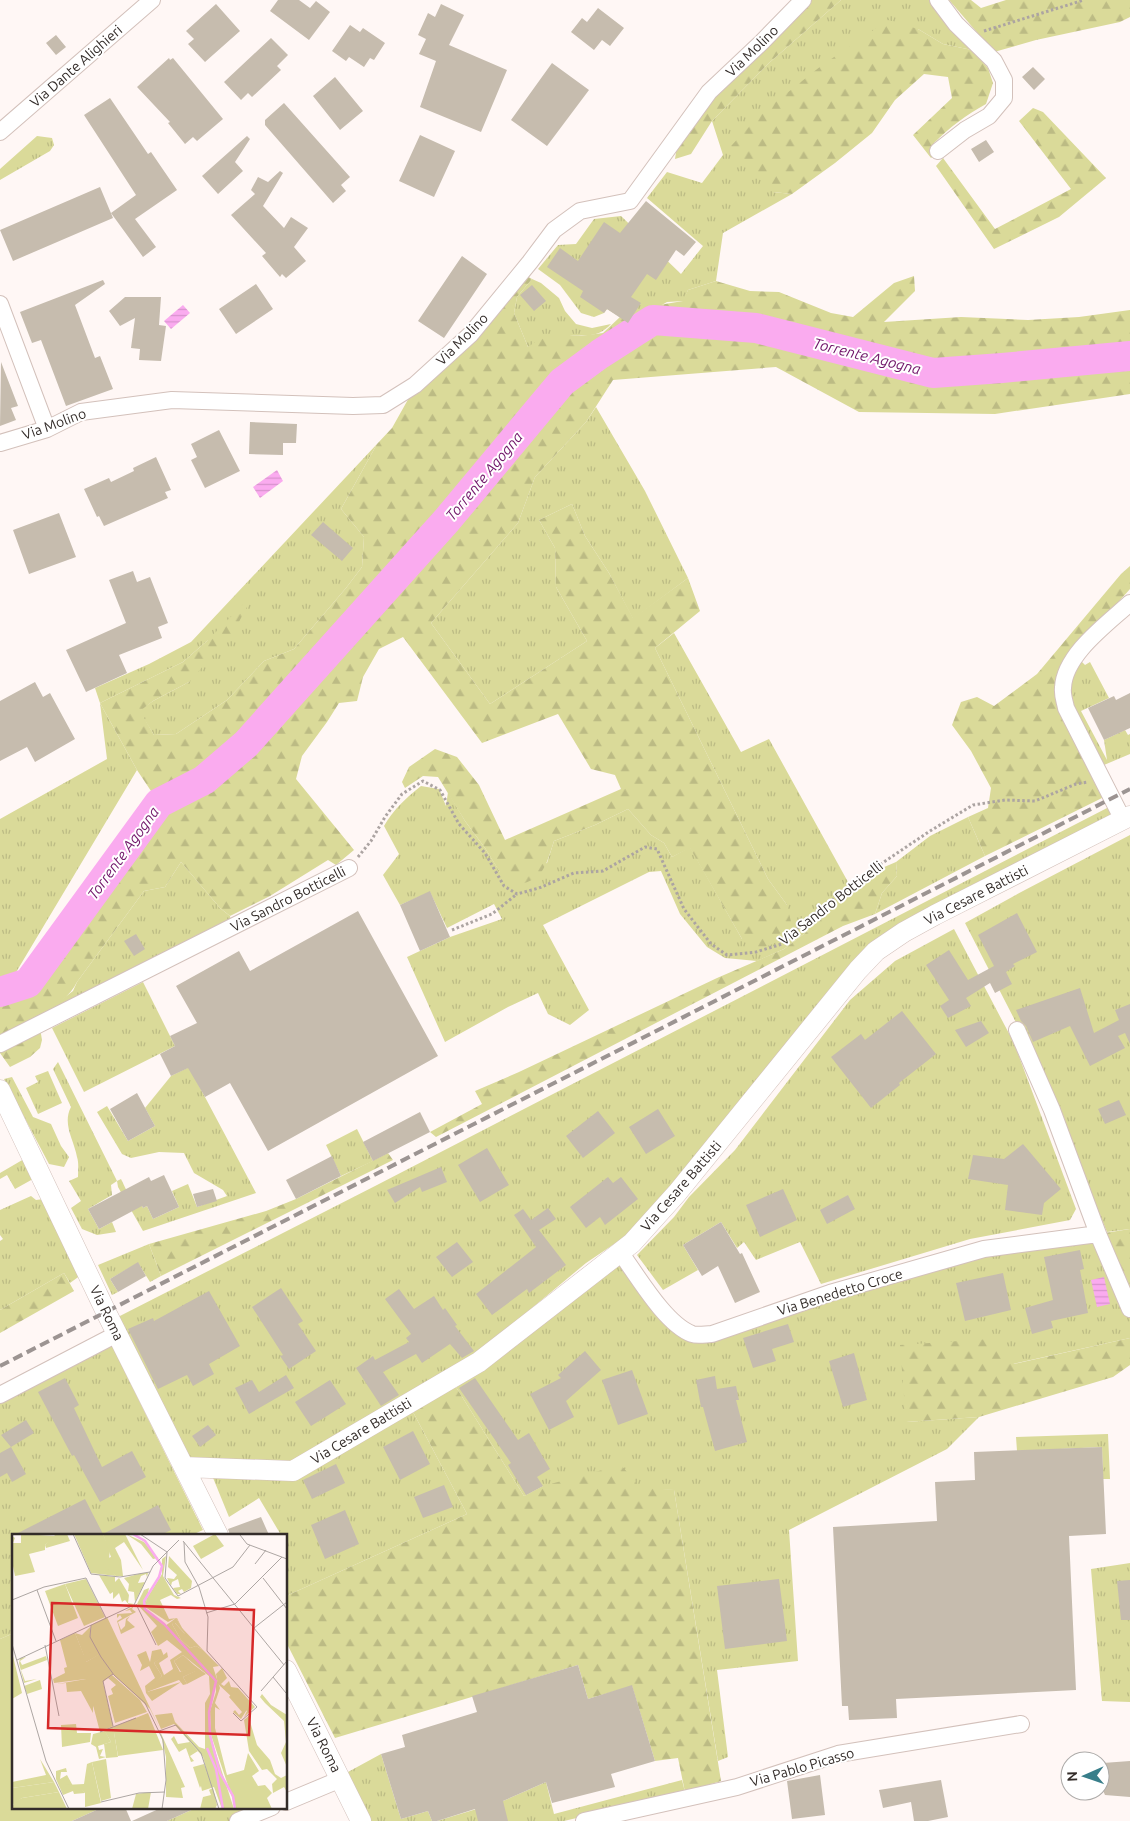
<svg xmlns="http://www.w3.org/2000/svg" width="1130" height="1821" viewBox="0 0 1130 1821" font-family="Ubuntu,sans-serif">
<defs>
<pattern id="grass-tufts" width="24" height="20" patternUnits="userSpaceOnUse" patternTransform="scale(1.25)"><rect width="24" height="20" fill="#dada99"/><path d="M3 7l-1-3M5 7V3M7 7l1-3M15 17l-1-3M17 17v-4M19 17l1-3" fill="none" stroke="#bcbb84"/></pattern>
<pattern id="forest-firs" width="22" height="20" patternUnits="userSpaceOnUse" patternTransform="scale(1.25)"><rect width="22" height="20" fill="#dada99"/><path d="M5 1l3.5 6h-7zM16 11l3.5 6h-7z" fill="#bcbb84"/></pattern>
<pattern id="water-rules" width="6" height="5" patternUnits="userSpaceOnUse" patternTransform="scale(1.25)"><rect width="6" height="5" fill="#faabef"/><path d="M0 2.5h6" fill="none" stroke="#d793cd"/></pattern>
</defs>
<rect width="100%" height="100%" fill="#fff7f5"/>
<path fill="url(#grass-tufts)" d="M841,0H929L947,25L972,50L943,44L918,29L773,192L792,194L723,233L716,281L688,290L684,301L667,302L630,323L607,309L604,313L594,317L581,313L560,285L538,269L558,245L576,244L594,219L621,216L681,274L703,246L647,198L667,172L702,183L723,155L712,121L769,63Z
M37,136L52,138L54,145L50,151L0,180V169Z
M532,279L541,283L559,298L565,311L576,324L592,328L611,324C595,341 582,333 562,337C551,340 539,344 528,347L514,313L517,297Z
M596,407L645,491L688,578L633,619L609,573L585,536L572,504L539,520L555,548L556,587L587,641L490,704L431,623L518,523L535,477L586,422Z
M377,444L341,509L364,537L362,567L346,588L294,649L264,661L227,700L176,734L154,735L139,711L153,701L189,682L208,640L183,662L100,703L137,770L12,979L0,982V819L107,759L100,703L95,688L149,664L191,642Z
M674,633L741,752L769,739L853,891L812,923L808,931L784,949L757,961L725,958L707,947L680,914L661,871L649,872L543,925L589,1010L570,1025L548,1014L538,993L508,1007L445,1042L407,957L450,937L502,919L494,904L447,928L430,892L400,905L383,875L399,854L384,826C393,810 406,798 421,786L439,789L446,806L448,792L465,821L485,848L500,872L547,863L554,841L595,825L628,809L651,835L664,843L672,857L690,847L742,939L787,905L768,879L655,648Z
M1081,661L1085,665L1090,662L1109,698L1081,711L1107,760L1104,740L1125,730L1128,735L1130,734V754L1104,765L1085,732L1067,690Z
M1109,807L1111,817L929,909L750,1095L626,1236L586,1263L473,1357L293,1461H185L114,1319L377,1185Z
M968,817L985,856L875,914L882,893L897,876L896,862L930,836Z
M1130,835V1229L1107,1232L1077,1161L1046,1081L965,923L1023,891Z
M181,862L220,908L230,916L231,923L156,960L152,958L40,1016L73,991L77,982L144,891L165,887Z
M954,929L1014,1043L1076,1209L1070,1220L970,1239L821,1284L800,1242L756,1260L744,1242L737,1248L721,1222L683,1245L698,1270L663,1290L637,1255L674,1217L689,1197L735,1150L850,1000L895,961Z
M143,982L175,1046L84,1092L52,1028Z
M58,1062L117,1181L121,1179L133,1204L139,1200L143,1208L147,1206L153,1219L179,1207L172,1191L188,1184L197,1207L227,1196L223,1190L194,1173L184,1153L159,1152L131,1158L122,1154L97,1112L107,1106L128,1141L155,1126L145,1108L171,1076L189,1067L256,1193L143,1231L118,1187L117,1181L111,1185L112,1195L88,1209L99,1229L112,1222L116,1232L97,1235L82,1229L71,1208L81,1201L69,1181L78,1177C78,1170 79,1163 77,1157C74,1140 62,1124 71,1107L53,1069Z
M48,1071L62,1103L38,1114L26,1088L38,1082L35,1076Z
M12,1077L33,1117L51,1124L61,1146L69,1157L64,1167L49,1164L4,1079Z
M357,1129L373,1161L341,1176L326,1145Z
M24,1159L33,1179L15,1189L7,1175L0,1179V1173Z
M31,1196L36,1200L44,1199L81,1275L70,1283L64,1273L0,1310V1241L3,1239L0,1235V1210Z
M1098,1234L1130,1309V1338L1013,1364L906,1422L979,1417L947,1449L789,1530L798,1661L717,1670L728,1757L718,1761L674,1490L543,1486L524,1496L456,1387L413,1412L467,1514L286,1596V1535H281L259,1498L229,1517L209,1468L293,1471L479,1362L620,1252L694,1335L984,1249Z
M149,1244L161,1276L150,1282L138,1263L110,1279L118,1292L112,1295L98,1265Z
M111,1344L203,1530L192,1535H14V1633L0,1639V1402Z
M1108,1434L1110,1479H1103L1102,1447L1017,1451L1016,1437Z
M1130,1563V1702L1102,1701L1091,1569Z
M381,1754L401,1819L428,1811L432,1821H370L348,1772Z
M682,1780L685,1792L564,1821H437L503,1801L546,1782L554,1814Z
M198,1807H254L238,1821H167Z"/>
<path fill="url(#forest-firs)" d="M810,0H841L769,63L712,121L691,154L675,159L677,146L725,84Z
M949,0H971L981,8L1006,0H1130V17L1120,22L1036,40L994,52Z
M888,20L918,29L943,44L972,50L988,68L993,83L986,104C966,115 950,127 934,143L937,153L931,158L913,135L952,98L948,77L924,74L895,100L872,133L835,163L792,194L773,192L731,146L763,112L821,66Z
M1033,108L1043,112L1106,178L1059,217L994,249L936,166L943,158L995,229L1071,189L1019,121Z
M525,275L532,279L517,297L514,313L528,347L545,335L580,336L603,333L620,317L631,323L653,306L683,301L688,290L716,281L750,291L779,292L831,313L853,317L894,283L914,276L915,291L884,322L961,317L1028,320L1079,317L1130,310V343L1000,360L931,363L835,340L758,317L679,314L652,317L598,351L561,379L443,518L244,741L202,776L157,800L137,770L100,703L183,662L208,640L255,592L234,631L189,682L153,701L140,711L154,735L176,734L227,700L264,661L294,649L346,588L362,567L364,537L341,509L377,444L392,428L415,387Z
M655,322L756,331L934,375L1002,370L1130,357V394L995,414L859,412L776,367L613,380L586,422L535,477L518,523L431,623L490,704L587,641L556,587L555,548L539,520L572,504L585,536L609,573L633,618L688,578L700,611L655,648L768,879L787,905L792,926C784,941 773,944 757,950L751,947L742,939L690,848L672,857L664,843L651,835L628,809L595,825L554,841C545,868 544,880 513,886L501,874L485,848L465,821L438,777L423,776L405,788L402,782L409,767L435,749L457,757L479,785L505,840L621,789L615,775L591,769L558,714L482,743L403,637L379,649L363,677L357,701L339,703L327,722L302,756L296,779L354,850L336,865L328,860L270,896L230,916L220,908L181,862L165,887L144,891L77,982C66,1006 23,1025 0,1038V995L29,984L161,806L205,781L247,745L449,521L565,383L600,357Z
M1130,566V589L1106,616L1058,682L1104,797L985,856L968,817L988,808L991,788L971,751L952,725L961,702L977,697L994,706L1037,674L1121,574Z
M896,862L897,876L882,893L875,914L843,926L436,1137L430,1132L482,1104L475,1091L519,1072L717,978L784,949L808,931L811,923L882,868Z
M40,1028L42,1040L40,1048L30,1057L10,1067L0,1053L2,1047Z
M388,1153L393,1160L161,1276L149,1244L266,1211L296,1199Z
M1130,1229V1309L1098,1234Z
M64,1273L74,1291L0,1333V1310Z
M1130,1338V1365L1113,1377L979,1417L906,1422L900,1345L989,1339L1014,1364Z
M456,1387L524,1496L543,1486L621,1465L640,1487L674,1490L721,1781L685,1792L678,1758L655,1761L632,1686L588,1699L578,1665L335,1738L286,1642V1596L467,1514L413,1412Z"/>
<path fill="#dada99" d="M14,1633V1807H103L72,1821H0V1639Z"/>
<path fill="url(#water-rules)" d="M183,305L190,313L171,329L164,321Z
M277,470L283,481L260,498L253,487Z
M1104,1277L1110,1304L1097,1307L1091,1280Z"/>
<g fill="none" stroke-linecap="round" stroke-linejoin="round">
<path stroke="#faabef" stroke-width="30" d="M0,992L28,983L159,803L204,780L246,744L447,520L562,382L600,354L653,320L756,328L933,373L1002,368L1130,356"/>
</g>
<path fill="#c6bcae" d="M278,0H299L310,8L316,1L330,12L309,40L270,11Z
M216,4L240,31L205,62L188,44L194,39L186,31Z
M441,4L464,15L449,45L507,70L481,132L420,107L436,61L419,54L426,39L418,35L428,13L435,17Z
M598,8L624,28L610,46L602,40L594,50L571,32L582,18L587,22Z
M350,25L360,32L363,28L385,43L374,60L370,58L364,67L349,57L346,61L332,51Z
M56,35L66,47L56,55L46,43Z
M271,38L288,55L277,66L281,70L252,97L248,93L241,100L224,82Z
M169,58L170,60L173,58L223,119L197,141L193,137L185,144L168,123L170,122L137,87Z
M552,63L589,90L547,146L511,120Z
M1033,67L1045,79L1034,90L1022,77Z
M335,77L363,111L340,130L313,96Z
M110,98L148,154L151,152L177,190L135,219L156,247L143,257L111,213L136,195L84,115Z
M284,103L350,177L341,185L346,191L333,203L265,125V120Z
M420,135L455,151L434,197L399,181Z
M247,136L250,139L235,162L243,171L218,194L202,176Z
M986,140L994,152L979,162L971,149Z
M280,171L283,173L263,206L284,228L291,217L308,228L294,247L306,261L286,278L282,274L280,277L262,256L266,253L231,215L255,194L251,190L258,177L268,182Z
M100,187L113,218L13,261L0,230Z
M646,201L696,242L684,256L676,250L656,280L647,274L631,297L641,303L628,323L607,309L604,313L580,297L583,291L547,267L560,248L578,261L604,222L620,233Z
M462,256L487,274L444,338L418,321Z
M103,280L105,284L75,305L95,358L100,356L113,389L66,406L41,340L32,343L20,312Z
M256,284L273,309L236,334L219,309Z
M532,285L546,301L534,311L520,295Z
M125,297H161L159,325L166,326L161,361L139,360L140,349L131,348L135,318L120,326L109,311Z
M1,362L18,406L11,408L16,420L0,426Z
M250,422L297,424L296,443H283V455L249,454Z
M219,430L240,471L205,488L191,460L197,457L191,444Z
M156,457L171,490L165,492L168,498L104,526L99,516L97,517L84,489L109,478L111,482L134,471L133,468Z
M59,513L76,557L29,574L13,530Z
M323,522L353,548L342,561L311,535Z
M133,571L137,582L150,577L168,623L158,627L162,638L119,655L127,673L86,692L66,650L126,623L109,580Z
M35,682L43,697L50,693L75,739L35,762L27,747L0,761V701Z
M1130,693V728L1104,740L1088,708L1114,696L1116,700Z
M430,891L450,937L420,951L400,905Z
M358,911L438,1056L268,1151L230,1083L205,1097L188,1068L171,1076L160,1054L175,1046L170,1036L197,1023L176,986L239,951L250,971Z
M1017,913L1037,952L1013,964L1015,966L1006,972L1012,984L995,993L990,983L966,998L971,1006L948,1018L940,1006L949,1000L926,965L949,950L968,980L994,966L978,935Z
M136,934L145,949L134,956L124,941Z
M1080,988L1094,1033L1119,1020L1115,1010L1130,1004V1044L1125,1033L1118,1036L1125,1048L1090,1066L1070,1026L1033,1042L1026,1026L1021,1021L1016,1010Z
M902,1011L936,1054L899,1083L900,1085L871,1108L831,1057L861,1034L865,1040Z
M981,1021L989,1033L966,1047L955,1030Z
M137,1093L155,1126L128,1141L110,1109Z
M1119,1100L1126,1115L1105,1124L1098,1109Z
M658,1109L675,1136L646,1154L629,1127Z
M598,1111L615,1133L583,1158L566,1136Z
M420,1112L430,1132L373,1161L363,1142Z
M1023,1144L1061,1189L1044,1203L1042,1215L1005,1210L1008,1185L968,1179L973,1155L1004,1159Z
M487,1148L509,1185L480,1202L458,1165Z
M332,1156L341,1176L296,1199L286,1180Z
M441,1167L447,1182L422,1192L420,1187L395,1203L387,1190Z
M164,1175L179,1207L153,1219L147,1206L143,1208L142,1206L99,1229L88,1209L149,1177L151,1181Z
M608,1177L613,1183L621,1177L638,1199L605,1225L600,1217L586,1228L570,1207Z
M213,1189L217,1201L197,1207L193,1194Z
M783,1189L797,1220L760,1237L746,1205Z
M848,1195L855,1209L827,1224L820,1210Z
M548,1208L556,1219L539,1230L566,1265L529,1293L527,1289L492,1315L476,1294L536,1247L514,1215L523,1209L531,1220Z
M721,1222L740,1254L742,1253L760,1292L735,1303L718,1266L702,1276L683,1245Z
M457,1242L473,1262L452,1277L436,1257Z
M1080,1250L1084,1269L1080,1270L1088,1313L1051,1321L1053,1328L1032,1334L1025,1308L1053,1300L1044,1257Z
M138,1262L146,1276L118,1292L110,1279Z
M1003,1273L1011,1310L965,1321L956,1283Z
M281,1288L303,1321L298,1324L316,1351L289,1369L280,1356L283,1355L252,1307Z
M399,1289L414,1309L434,1296L443,1310L445,1308L457,1325L455,1326L474,1351L462,1358L450,1344L422,1363L416,1354L383,1372L399,1395L381,1406L356,1368L373,1356L375,1360L409,1342L406,1338L411,1334L385,1299Z
M209,1291L240,1346L209,1364L214,1374L193,1386L187,1375L158,1389L128,1329L153,1318L154,1321Z
M788,1324L794,1342L772,1349L776,1361L753,1368L743,1338Z
M585,1351L601,1370L566,1401L574,1417L549,1430L530,1394L561,1378L558,1375Z
M854,1353L867,1400L843,1407L829,1361Z
M632,1370L648,1414L618,1425L602,1380Z
M286,1375L294,1388L249,1414L235,1388L252,1380L259,1392Z
M715,1376L717,1389L736,1386L739,1400H736L747,1442L715,1451L703,1407H701L696,1380Z
M65,1378L79,1405L74,1408L102,1467L132,1451L146,1477L100,1502L74,1455L72,1456L38,1392Z
M475,1378L518,1440L529,1433L550,1469L537,1477L543,1486L526,1495L508,1465L511,1463L459,1388Z
M330,1380L346,1404L311,1426L295,1402Z
M26,1420L34,1433L11,1447L1,1435Z
M208,1425L216,1435L200,1447L192,1436Z
M413,1431L430,1464L400,1480L383,1447Z
M11,1447L26,1474L12,1482L7,1473L0,1477V1453Z
M1102,1447L1106,1534L1069,1536L1076,1690L896,1699L897,1718L849,1720L848,1706H842L833,1527L937,1521L935,1482L975,1480L974,1452Z
M336,1464L345,1483L312,1499L303,1480Z
M444,1485L453,1507L423,1518L414,1497Z
M85,1499L103,1534L158,1505L171,1530L161,1535H14Z
M345,1510L359,1544L325,1559L311,1525Z
M261,1517L269,1535H230L228,1529Z
M779,1579L787,1641L725,1649L717,1586Z
M1130,1580V1620H1121L1117,1581Z
M578,1665L588,1699L632,1685L655,1761L611,1774L615,1787L552,1803L546,1782L503,1801L508,1821H478L475,1809L437,1821H432L428,1811L401,1819L381,1754L405,1747L402,1735L477,1712L472,1696Z
M1130,1761V1797L1105,1795L1101,1786V1776L1103,1763Z
M820,1775L825,1815L792,1819L787,1781Z
M941,1780L948,1817L928,1821H914L911,1802L883,1808L879,1790Z
M103,1807H125L131,1821H72Z
M163,1807H198L167,1821H132Z"/>
<g fill="none" stroke-linecap="round" stroke-linejoin="round">
<defs>
<path id="minor" d="M938,0L956,24L994,61L1004,80V98L989,116L965,130L938,151
M0,132L152,0
M0,304L47,429
M0,443L47,429L81,412L172,400L353,406L383,405L415,385L471,334L530,262L554,230L580,211L630,201L709,92L762,42L803,0
M1123,820L1066,708C1065,702 1062,695 1063,688C1064,655 1107,624 1130,603
M1017,1030L1052,1110L1098,1234L1130,1309
M0,1044L349,868
M620,1252C637,1275 665,1324 692,1334C698,1336 706,1334 712,1334L830,1293L984,1249L1098,1234
M0,1395L117,1334
M286,1802L341,1779
M238,1821L272,1807
M584,1821L737,1787L838,1754L1021,1724"/>
<path id="tertiary" d="M0,1090L106,1312L218,1535
M184,1467L293,1471L479,1362L632,1243L677,1193L858,970L876,951L904,932L935,915L1130,816
M286,1670L361,1821"/>
</defs>
<use href="#minor" stroke="#d3c1bb" stroke-width="18"/>
<use href="#tertiary" stroke="#d3c1bb" stroke-width="21"/>
<path stroke="#aca4a2" stroke-width="3" stroke-dasharray="2.5 2.5" stroke-linecap="butt" d="M984,31L1084,0
M358,857L371,841L385,817L402,794L423,781L440,790L459,824L485,853L504,886L517,894L539,888L574,873L603,871L645,847L657,849L684,909L711,944L727,955L756,952L782,944L807,919L869,872L930,831L973,805L1005,800L1035,801L1076,784L1088,782
M452,930L492,914L517,894"/>
<use href="#minor" stroke="#fff" stroke-width="16"/>
<use href="#tertiary" stroke="#fff" stroke-width="20"/>
<path stroke="#9c9492" stroke-width="4" stroke-dasharray="10 5" stroke-linecap="butt" d="M0,1366L1130,789"/>
</g>
<g text-anchor="middle" dominant-baseline="central" stroke-width="4" stroke-linejoin="round" paint-order="stroke">
<g font-size="14" fill="#332c29" stroke="#fff">
<text transform="translate(752 51) rotate(-44)">Via Molino</text>
<text transform="translate(76 66) rotate(-41)">Via Dante Alighieri</text>
<text transform="translate(462 339) rotate(-45)">Via Molino</text>
<text transform="translate(54 424) rotate(-20)">Via Molino</text>
<text transform="translate(976 895) rotate(-27)">Via Cesare Battisti</text>
<text transform="translate(288 899) rotate(-27)">Via Sandro Botticelli</text>
<text transform="translate(831 903) rotate(-38)">Via Sandro Botticelli</text>
<text transform="translate(681 1186) rotate(-49)">Via Cesare Battisti</text>
<text transform="translate(840 1292) rotate(-17)">Via Benedetto Croce</text>
<text transform="translate(107 1313) rotate(64)">Via Roma</text>
<text transform="translate(361 1431) rotate(-31)">Via Cesare Battisti</text>
<text transform="translate(324 1745) rotate(63)">Via Roma</text>
<text transform="translate(802 1767) rotate(-16)">Via Pablo Picasso</text>
</g>
<g font-size="15" font-style="italic" fill="#701569" stroke="#fff">
<text transform="translate(867 356) rotate(14)">Torrente Agogna</text>
<text transform="translate(484 476) rotate(-50)">Torrente Agogna</text>
<text transform="translate(123 853) rotate(-54)">Torrente Agogna</text>
</g>
</g>
<g transform="translate(12 1534)">
<rect width="275" height="275" fill="#fff7f5"/>
<path d="M9,0L44,2L33,11V16L17,20L23,38L3,42L0,27V2L3,4L1,9H9ZM62,0H91L98,16L96,33L104,42L79,39ZM154,22L151,42L162,61L169,64L165,65L159,61L148,66L157,85L165,84L170,94L191,116L184,112L178,114L169,106L160,90L162,88L173,100L164,84L156,88L133,73L135,64L150,40V25ZM157,22L180,47L179,54L172,58L170,55L166,57L169,60H165L161,54L168,53L166,45L160,48L159,52L155,44L162,45L165,41L156,33ZM130,39H136L135,43L134,40L129,42L126,49L133,48L123,68L122,58L116,57L117,50L112,44ZM87,41L103,43V48L107,44L117,61L116,69L122,70L118,72L113,66L110,68L107,59L101,65V58L98,60ZM74,45L93,83L72,92L53,50ZM122,72L120,75L124,78L106,88L109,96L113,92L114,85L118,82L115,86L123,93L109,100L105,87L110,84L108,81L105,84V80L120,79L118,76L113,77ZM95,83L148,195L138,175L101,140L91,148L101,192L90,197L81,171V179L69,157L55,158L54,149L45,150L74,145V128L86,121L72,122L63,99L70,101L78,93L79,103V91ZM149,115L152,122L142,129L150,142L135,158L169,148L140,167L134,159L133,152L143,144L137,132L128,137L130,131L125,121L134,117L138,128L140,117ZM0,118L10,159L0,165ZM171,121L182,131L194,140L175,150L171,143L183,137L182,134L169,138L162,127ZM34,122L35,126L9,136L13,147L25,145L12,149L7,129L8,124L14,123L8,127L10,131ZM210,134L215,144L209,150L212,152L217,147L219,153L226,154L243,173L232,183L235,177L206,150L204,140ZM100,141L128,166L135,178L103,189L96,162L101,160L99,155L104,151L96,144ZM28,146L30,155L15,160L12,152ZM136,179L151,216L106,222L101,193ZM64,190L65,199H79L78,208L50,213L49,191ZM93,197L99,208L86,212L87,216L91,215L88,222L94,223L87,225L84,213L79,210L81,200ZM162,202L166,210L178,208L186,217L178,222L182,227L179,228L174,214L167,218L159,205ZM28,225L42,248L0,254V248L34,241ZM94,225L99,264L89,267L80,228ZM192,230L195,238L188,254L181,233ZM54,234L55,238H49L48,245L55,241L61,252L53,251L68,254L73,259L62,260L61,257L51,261L44,245V237ZM201,254L205,271L203,275H188L191,263L199,261L197,256ZM47,258L55,275H0L2,268L10,264Z" fill="#dada99"/>
<path d="M44,0H55L58,7L34,14L33,11ZM91,0H113L131,36L112,8L103,14L109,26L111,42H104L90,30V26L99,23ZM114,0L132,8L146,24L141,25L129,10ZM137,54L133,75L153,92L164,84L175,102L163,89L160,90L169,106L178,114L184,112L191,116L207,132L201,133L208,154L203,169L208,176L203,173V194L215,241L232,236L236,219L247,237L240,242L246,252L253,251L260,259L255,264L260,275H224L199,201L198,177L204,158V147L197,178L198,201L222,275H210L202,253L190,257L188,247L195,238L191,223L162,190L149,195L143,181L160,179L163,188L187,213L193,215V169L198,160L197,142L171,121L162,127L168,138L182,133L184,137L171,143L175,150L171,151L167,146L135,158L134,155L150,142L142,129L155,118L156,123L147,129L152,141L161,135L158,126L170,118L155,106L146,112L139,98L145,92L125,70L132,56ZM63,99L72,121L84,116L87,121L74,128L77,139L74,145L42,149L41,145L53,139L52,134L55,133L48,106ZM223,156L236,174L229,185L221,178L223,176L227,181L230,178L217,163ZM250,160L259,171L275,181V233L269,219L274,208L272,187L253,169L248,163ZM90,170L87,183L90,197L88,198L81,171ZM240,179L237,184L245,211L258,226L263,240L269,244L275,241V258L272,253L261,259L260,250L265,245L255,235L250,236L237,217L232,186ZM101,192L106,223L94,224L92,210L99,208L92,196ZM148,197L173,253L169,254L171,264L154,263V223ZM80,228L89,269L73,273V259L68,255L55,257L53,251L72,250L75,230ZM42,248L47,258L10,264L0,271V254ZM139,258L136,275H120L124,260Z" fill="#dada99"/>
<path d="M203,0L212,12L189,25L181,12ZM53,50L66,84L46,92L33,57Z" fill="#dada99"/>
<path fill="none" stroke="#faabef" stroke-width="2.5" d="M121,0L133,7L150,32L147,43L132,67L133,75L152,90L204,147L197,178L198,201L208,239L221,262L223,275M195,214L204,235L211,275"/>
<path fill="none" stroke="#ada6a3" stroke-width="1" d="M61,0L79,40L108,43L138,38M128,0L155,18L153,44L166,62L221,33L238,11M228,1L235,10L275,25M171,7L272,131M172,8L173,28L187,53L196,83L195,117L245,173L229,187L221,179M243,30L254,16M251,44L275,75M25,56L44,107M0,66L32,53L74,44L94,84M124,70L144,111M194,79L223,70L270,23M79,91L78,103L89,123L102,141L133,169L151,206L154,246L150,275M242,94L275,68M0,110L34,227L57,275M33,111L47,182M5,126L122,71L141,32L167,6M101,140L91,147L101,192M261,143L274,159M249,157L275,127M147,197L164,191L189,219L207,275M88,198L124,184M89,268L127,259L153,258"/>
<path fill="#d62828" fill-opacity="0.15" stroke="#d62828" stroke-width="2.5" d="M40,69L242,76L237,201L36,194Z"/>
<rect width="275" height="275" fill="none" stroke="#332c29" stroke-width="2.5"/>
</g>
<g transform="translate(1085 1776) rotate(268)"><circle r="24" fill="#ffffff" stroke="#adaba9"/>
<path d="M0-4L9 19L0 12L-9 19Z" fill="#387e8a"/>
<text y="-8" font-size="14" font-weight="bold" text-anchor="middle" fill="#332c29">N</text>
</g>
</svg>
